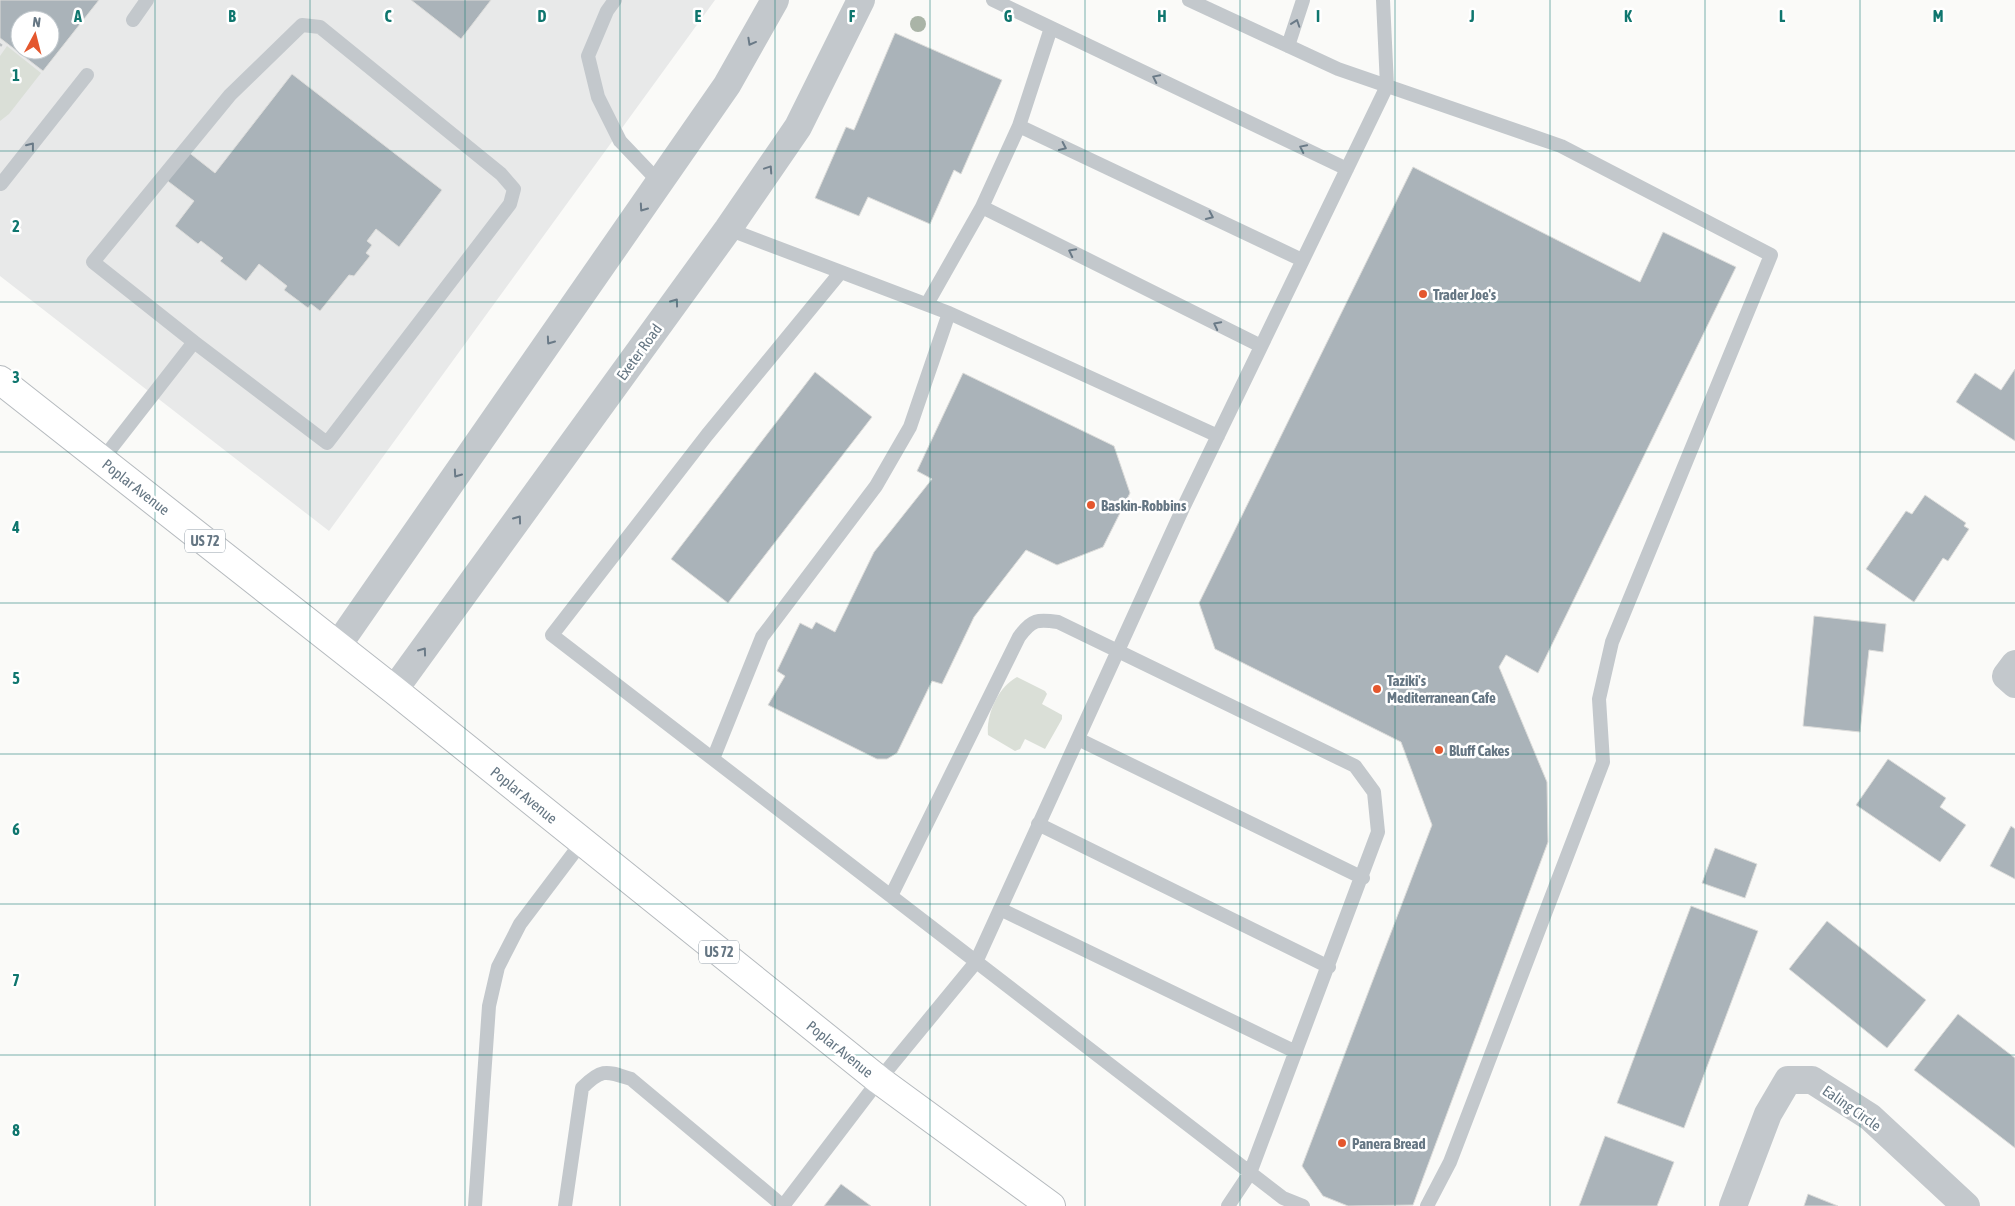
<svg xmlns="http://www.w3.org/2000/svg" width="2015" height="1206" viewBox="0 0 2015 1206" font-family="'Asap Condensed',sans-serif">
<rect width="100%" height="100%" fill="#fafaf8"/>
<path fill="#e8e9e9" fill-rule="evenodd" d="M0,0H715L329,531L0,276ZM20,20H50V50H20Z"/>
<path fill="#dadfd7" d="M7,46L41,73L9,114L0,121V56Z
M1017,677L1045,691L1047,694L1042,704L1062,715V719L1045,749L1025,739L1020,749L1015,751L988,735C986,715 998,687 1017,677Z"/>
<path fill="#aab3b9" stroke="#dcdcda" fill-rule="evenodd" d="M0,0H99L43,71L0,38ZM20,20H50V50H20Z
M411,0H491L461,39Z
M895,33L1002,80L961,174L954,170L930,224L868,197L859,216L815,198L846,127L854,130Z
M292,74L442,190L399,247L376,229L367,241L372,245L366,253L370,256L354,276L349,275L320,311L311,304L308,308L284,290L287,286L259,264L246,281L220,261L223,258L201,241L198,244L175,226L194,201L165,179L187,151L215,173Z
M1413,167L1640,282L1663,232L1736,267L1538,673L1506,655L1499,667L1547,782L1548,842L1413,1205L1348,1206L1323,1196L1302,1166L1432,825L1401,742L1215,649L1199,603Z
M2015,369V441L1956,402L1975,373L2001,390Z
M815,372L872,417L728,603L671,559Z
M963,373L1114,446L1130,493L1103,547L1057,565L1026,550L974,617L942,684L932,681L897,753L887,759H877L768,705L785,676L777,671L800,623L812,629L816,622L835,632L874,552L932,479L917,471Z
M1925,495L1966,523L1964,526L1969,529L1948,561L1943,558L1914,602L1866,569L1906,511L1912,514Z
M1814,616L1886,624L1883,652L1869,650L1860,732L1803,726Z
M1888,759L1946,798L1940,807L1966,825L1940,862L1856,805Z
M2011,826L2015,829V879L1990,866Z
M1715,848L1757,864L1745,898L1702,883Z
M1691,906L1758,931L1684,1128L1617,1103Z
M1827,921L1926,1000L1887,1048L1789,969Z
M1958,1014L2015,1058V1148L1914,1070Z
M1605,1136L1674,1162L1657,1206H1579Z
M841,1184L871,1206H824Z
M1808,1194L1838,1206H1804Z"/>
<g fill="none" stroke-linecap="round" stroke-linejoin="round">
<defs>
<path id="primary" d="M0,380L394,690L879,1080L1051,1206"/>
</defs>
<use href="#primary" stroke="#b5babe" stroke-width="30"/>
<path stroke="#bbbfc2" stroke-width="3" stroke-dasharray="2.5 2.5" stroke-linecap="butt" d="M0,46L2,43"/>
<path stroke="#c3c8cc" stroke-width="14" d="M615,0L607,11L588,56L598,97L620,141L660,183
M993,0L1347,169
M1189,0L1338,69L1561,146L1771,255L1612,642L1599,699L1603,762L1450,1162L1427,1206
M133,20L147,0
M1288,46L1303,0
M1019,126L1302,260
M1,184L87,75
M982,207L1261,346
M728,229L949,313L1218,436
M840,273L707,435L552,635L1283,1198L1303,1206
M927,304L982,207L1019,126L1051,28
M102,460L194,342L93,262L230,95L302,25L320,27L501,174L514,189L510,204L327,443L194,342
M1078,739L1363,878
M713,759L762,637L876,486L910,427L949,313
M1038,824L1329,967
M891,896L1019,637C1032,619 1038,619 1058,622L1355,766L1374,792L1378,832L1250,1173L1228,1206
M1000,909L1296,1052
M475,1206L489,1006L498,967L520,924L582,842
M565,1206L582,1088C602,1068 606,1071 631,1079L783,1206
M783,1206L879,1080L976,962L1183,508L1387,86L1383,0"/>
<path stroke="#c3c8cc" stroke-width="28" d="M2015,664L2006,676L2015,684
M1733,1206L1768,1114L1788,1080H1812L1870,1117L1966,1206"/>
<path stroke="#c3c8cc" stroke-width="28" d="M338,645L727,85L775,0
M394,690L728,229L798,127L861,0"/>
<use href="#primary" stroke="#fff" stroke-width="28"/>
</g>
<circle fill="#aab4a7" cx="918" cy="24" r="8"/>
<defs><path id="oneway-chevron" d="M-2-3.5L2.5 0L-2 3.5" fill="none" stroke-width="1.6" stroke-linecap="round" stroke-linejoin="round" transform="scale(1.25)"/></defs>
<g stroke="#6a7a87">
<use href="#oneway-chevron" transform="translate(1296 23) rotate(-71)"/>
<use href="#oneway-chevron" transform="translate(751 42) rotate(119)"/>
<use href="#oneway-chevron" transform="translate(1156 78) rotate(-154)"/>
<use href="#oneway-chevron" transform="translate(31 146) rotate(-52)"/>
<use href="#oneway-chevron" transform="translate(1063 147) rotate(25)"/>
<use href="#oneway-chevron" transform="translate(1303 148) rotate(-154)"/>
<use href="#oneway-chevron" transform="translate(769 169) rotate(-56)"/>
<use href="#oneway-chevron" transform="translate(643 208) rotate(125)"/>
<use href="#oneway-chevron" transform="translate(1210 216) rotate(25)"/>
<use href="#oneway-chevron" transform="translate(1072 252) rotate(-153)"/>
<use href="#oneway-chevron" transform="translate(675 302) rotate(-54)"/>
<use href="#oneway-chevron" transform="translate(1217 325) rotate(-153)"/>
<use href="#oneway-chevron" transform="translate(550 341) rotate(125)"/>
<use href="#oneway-chevron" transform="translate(457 474) rotate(125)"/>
<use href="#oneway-chevron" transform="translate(518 519) rotate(-54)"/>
<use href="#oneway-chevron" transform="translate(423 651) rotate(-54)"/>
</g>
<path fill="none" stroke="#0f766e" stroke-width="1" stroke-opacity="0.55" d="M155,0V1206M310,0V1206M465,0V1206M620,0V1206M775,0V1206M930,0V1206M1085,0V1206M1240,0V1206M1395,0V1206M1550,0V1206M1705,0V1206M1860,0V1206M0,151H2015M0,302H2015M0,452H2015M0,603H2015M0,754H2015M0,904H2015M0,1055H2015"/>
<g fill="#e4572e" stroke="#fff" stroke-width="2">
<circle cx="1423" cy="294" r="5"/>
<circle cx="1091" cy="505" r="5"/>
<circle cx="1377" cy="689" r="5"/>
<circle cx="1439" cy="750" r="5"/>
<circle cx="1342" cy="1143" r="5"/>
</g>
<g text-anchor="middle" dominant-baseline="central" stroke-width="5" stroke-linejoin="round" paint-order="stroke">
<g fill="#fff" stroke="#939fa8" stroke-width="1">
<rect x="185" y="529.5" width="40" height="23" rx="4"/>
<rect x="699" y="940.5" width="40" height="23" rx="4"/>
</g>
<g font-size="14" font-weight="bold" fill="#657683">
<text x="205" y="541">US 72</text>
<text x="719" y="952">US 72</text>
</g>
<g font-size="15" font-weight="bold" fill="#657683" stroke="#fff" text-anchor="start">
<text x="1433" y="294">Trader Joe's</text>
<text x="1101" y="505">Baskin-Robbins</text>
<text x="1387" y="680">Taziki's<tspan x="1387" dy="17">Mediterranean Cafe</tspan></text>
<text x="1449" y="750">Bluff Cakes</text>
<text x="1352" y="1143">Panera Bread</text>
</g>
<g font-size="15" fill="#657683" stroke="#fff">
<text transform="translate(639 352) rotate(-54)">Exeter Road</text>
<text transform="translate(136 487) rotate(38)">Poplar Avenue</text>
<text transform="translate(524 795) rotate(39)">Poplar Avenue</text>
<text transform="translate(840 1049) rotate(39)">Poplar Avenue</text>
<text transform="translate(1852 1108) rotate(35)">Ealing Circle</text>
</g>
</g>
<g font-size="16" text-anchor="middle" font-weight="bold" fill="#0f766e" stroke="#fff" stroke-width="5" stroke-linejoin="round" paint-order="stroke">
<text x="78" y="22">A</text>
<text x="232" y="22">B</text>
<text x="388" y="22">C</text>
<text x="542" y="22">D</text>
<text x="698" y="22">E</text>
<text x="852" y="22">F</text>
<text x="1008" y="22">G</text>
<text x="1162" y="22">H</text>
<text x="1318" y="22">I</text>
<text x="1472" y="22">J</text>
<text x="1628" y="22">K</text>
<text x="1782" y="22">L</text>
<text x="1938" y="22">M</text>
<text x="16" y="81">1</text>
<text x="16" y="232">2</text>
<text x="16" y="383">3</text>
<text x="16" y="533">4</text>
<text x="16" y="684">5</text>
<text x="16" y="835">6</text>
<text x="16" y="986">7</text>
<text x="16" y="1136">8</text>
</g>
<g transform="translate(35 35) rotate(7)"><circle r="24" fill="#ffffff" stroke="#c1c8cd"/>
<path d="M0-4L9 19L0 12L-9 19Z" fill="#e4572e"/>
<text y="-8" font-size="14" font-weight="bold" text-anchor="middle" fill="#657683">N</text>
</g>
</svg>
